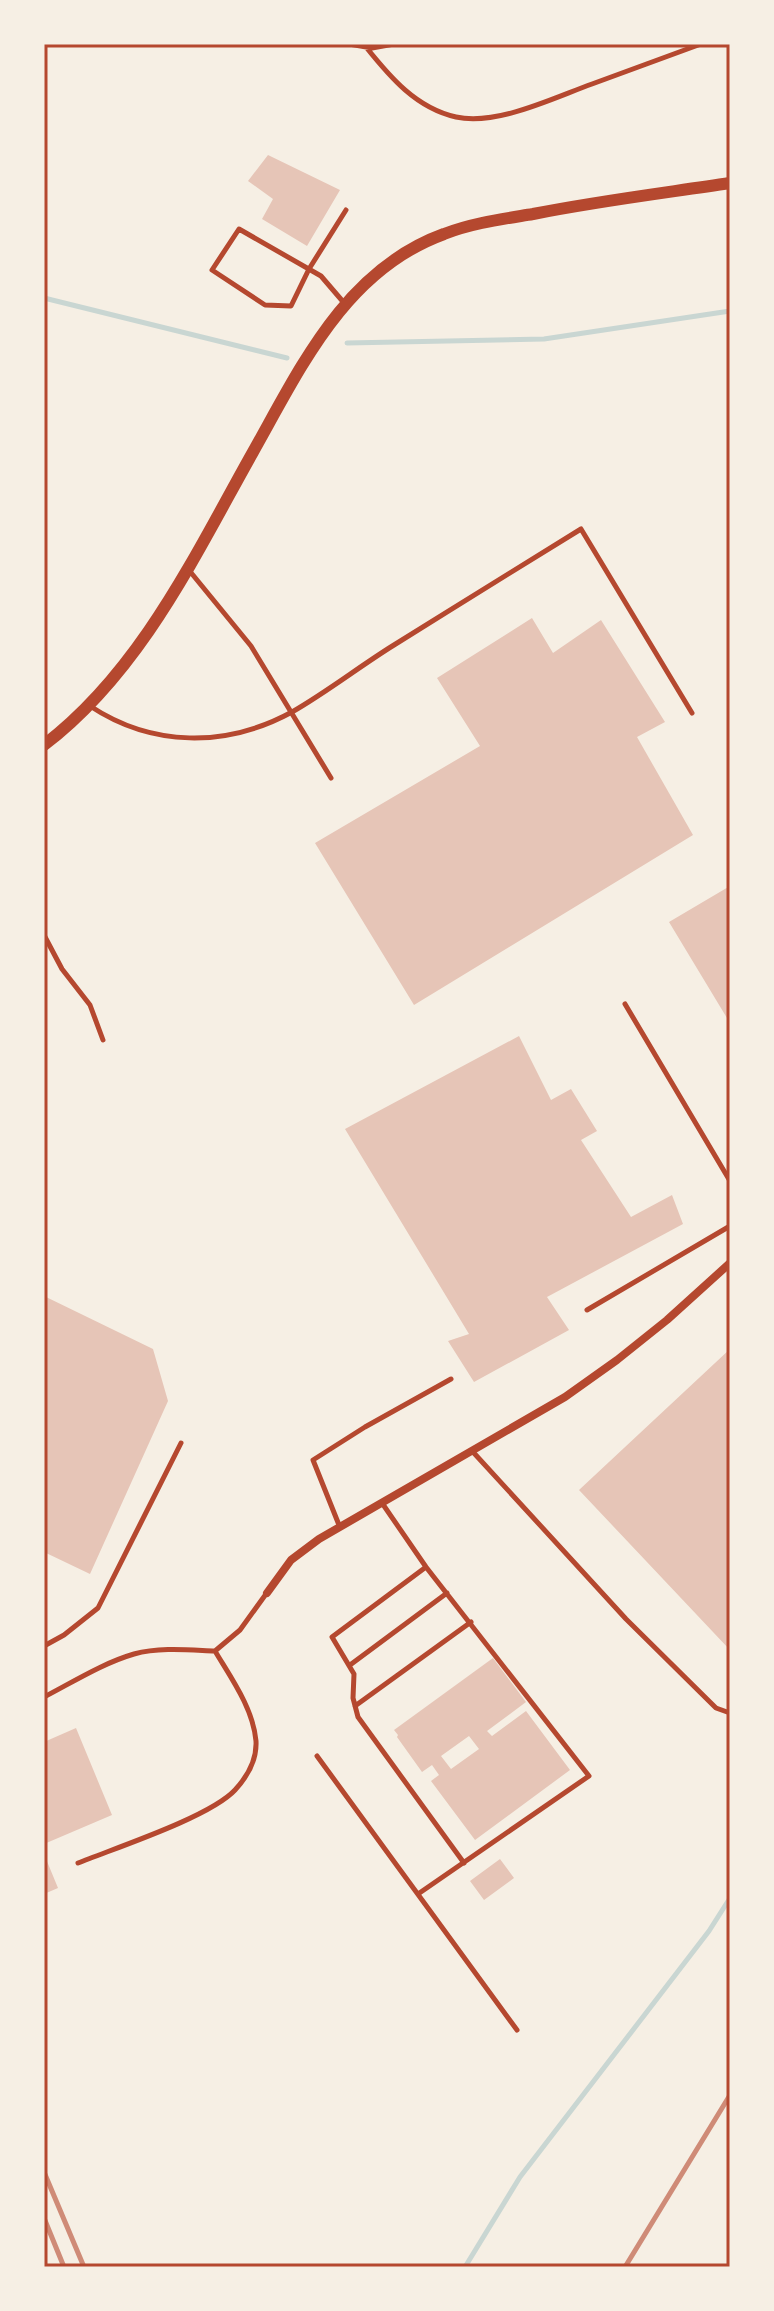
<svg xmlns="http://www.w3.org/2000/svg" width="774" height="2311" viewBox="0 0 774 2311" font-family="Commissioner,sans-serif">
<rect width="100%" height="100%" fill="#f6efe4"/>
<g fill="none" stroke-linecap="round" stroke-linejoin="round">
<path stroke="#c9d6d2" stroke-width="5" d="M44,298L287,358
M347,343L544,339L730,311
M465,2267L520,2177L709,1931L730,1898"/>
</g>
<path fill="#e6c5b7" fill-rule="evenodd" d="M268,155L340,190L307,246L262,219L273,199L248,181Z
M532,618L553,653L601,620L665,722L637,737L693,835L414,1005L315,843L480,746L437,678Z
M730,886V1023L669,922Z
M519,1036L551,1100L571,1089L597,1131L581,1140L631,1217L672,1195L683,1224L547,1297L569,1330L474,1382L448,1341L469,1334L345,1129Z
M44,1296L153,1349L168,1401L90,1574L44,1552Z
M730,1349V1650L579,1490Z
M493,1658L526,1702L487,1731L492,1736L526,1711L570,1770L475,1840L431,1781L439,1775L432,1765L422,1772L397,1737L398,1735L394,1730ZM469,1736L479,1749L451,1769L441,1756Z
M76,1728L112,1815L44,1844V1742Z
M44,1854L58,1888L44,1894Z
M500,1859L514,1878L484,1900L470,1881Z"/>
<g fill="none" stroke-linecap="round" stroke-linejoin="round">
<path stroke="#b5482f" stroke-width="5" d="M349,44L372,48L394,44
M366,47C390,77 416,108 456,117C497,126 553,98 592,84C628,71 665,57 701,44
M345,304L321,276L239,229L212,270L265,305L291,306L309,269L346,210
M188,569L251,646L331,778
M90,706C152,747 226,748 292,712C327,692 360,666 394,645C456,606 518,568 581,529L692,713
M44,935L62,969L90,1005L103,1040
M625,1004L730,1181
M587,1310L730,1226
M473,1452L626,1619L716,1708L730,1713
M382,1503L426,1567L589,1776L418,1894
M339,1525L313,1460L365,1427L451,1379
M426,1567L332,1637L354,1674L353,1698L358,1717L464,1863
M44,1646L64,1635L98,1608L181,1443
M350,1665L447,1593
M44,1697C73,1682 103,1663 134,1654C160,1647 189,1650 215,1651
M355,1706L471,1622
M317,1756L517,2030
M78,1863C115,1848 210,1817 235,1790C247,1777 257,1760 256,1741C253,1708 231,1678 215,1651L240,1630L266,1594"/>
<path stroke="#b5482f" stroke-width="8" d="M267,1593L291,1560L319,1539L565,1397L617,1360L667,1320L730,1263"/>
<path stroke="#b5482f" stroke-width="12" d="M44,745C141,671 195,555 253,452C301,367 345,270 444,234C472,223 503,219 533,214C598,201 664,193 730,183"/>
<path stroke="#cf8b77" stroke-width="5" d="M44,2172L84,2267
M44,2218L64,2267
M625,2267L730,2095"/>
</g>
<rect width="774" height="2311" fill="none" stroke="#f6efe4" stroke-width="92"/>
<rect x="46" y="46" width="682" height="2219" fill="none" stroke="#b5482f" stroke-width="3"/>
</svg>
